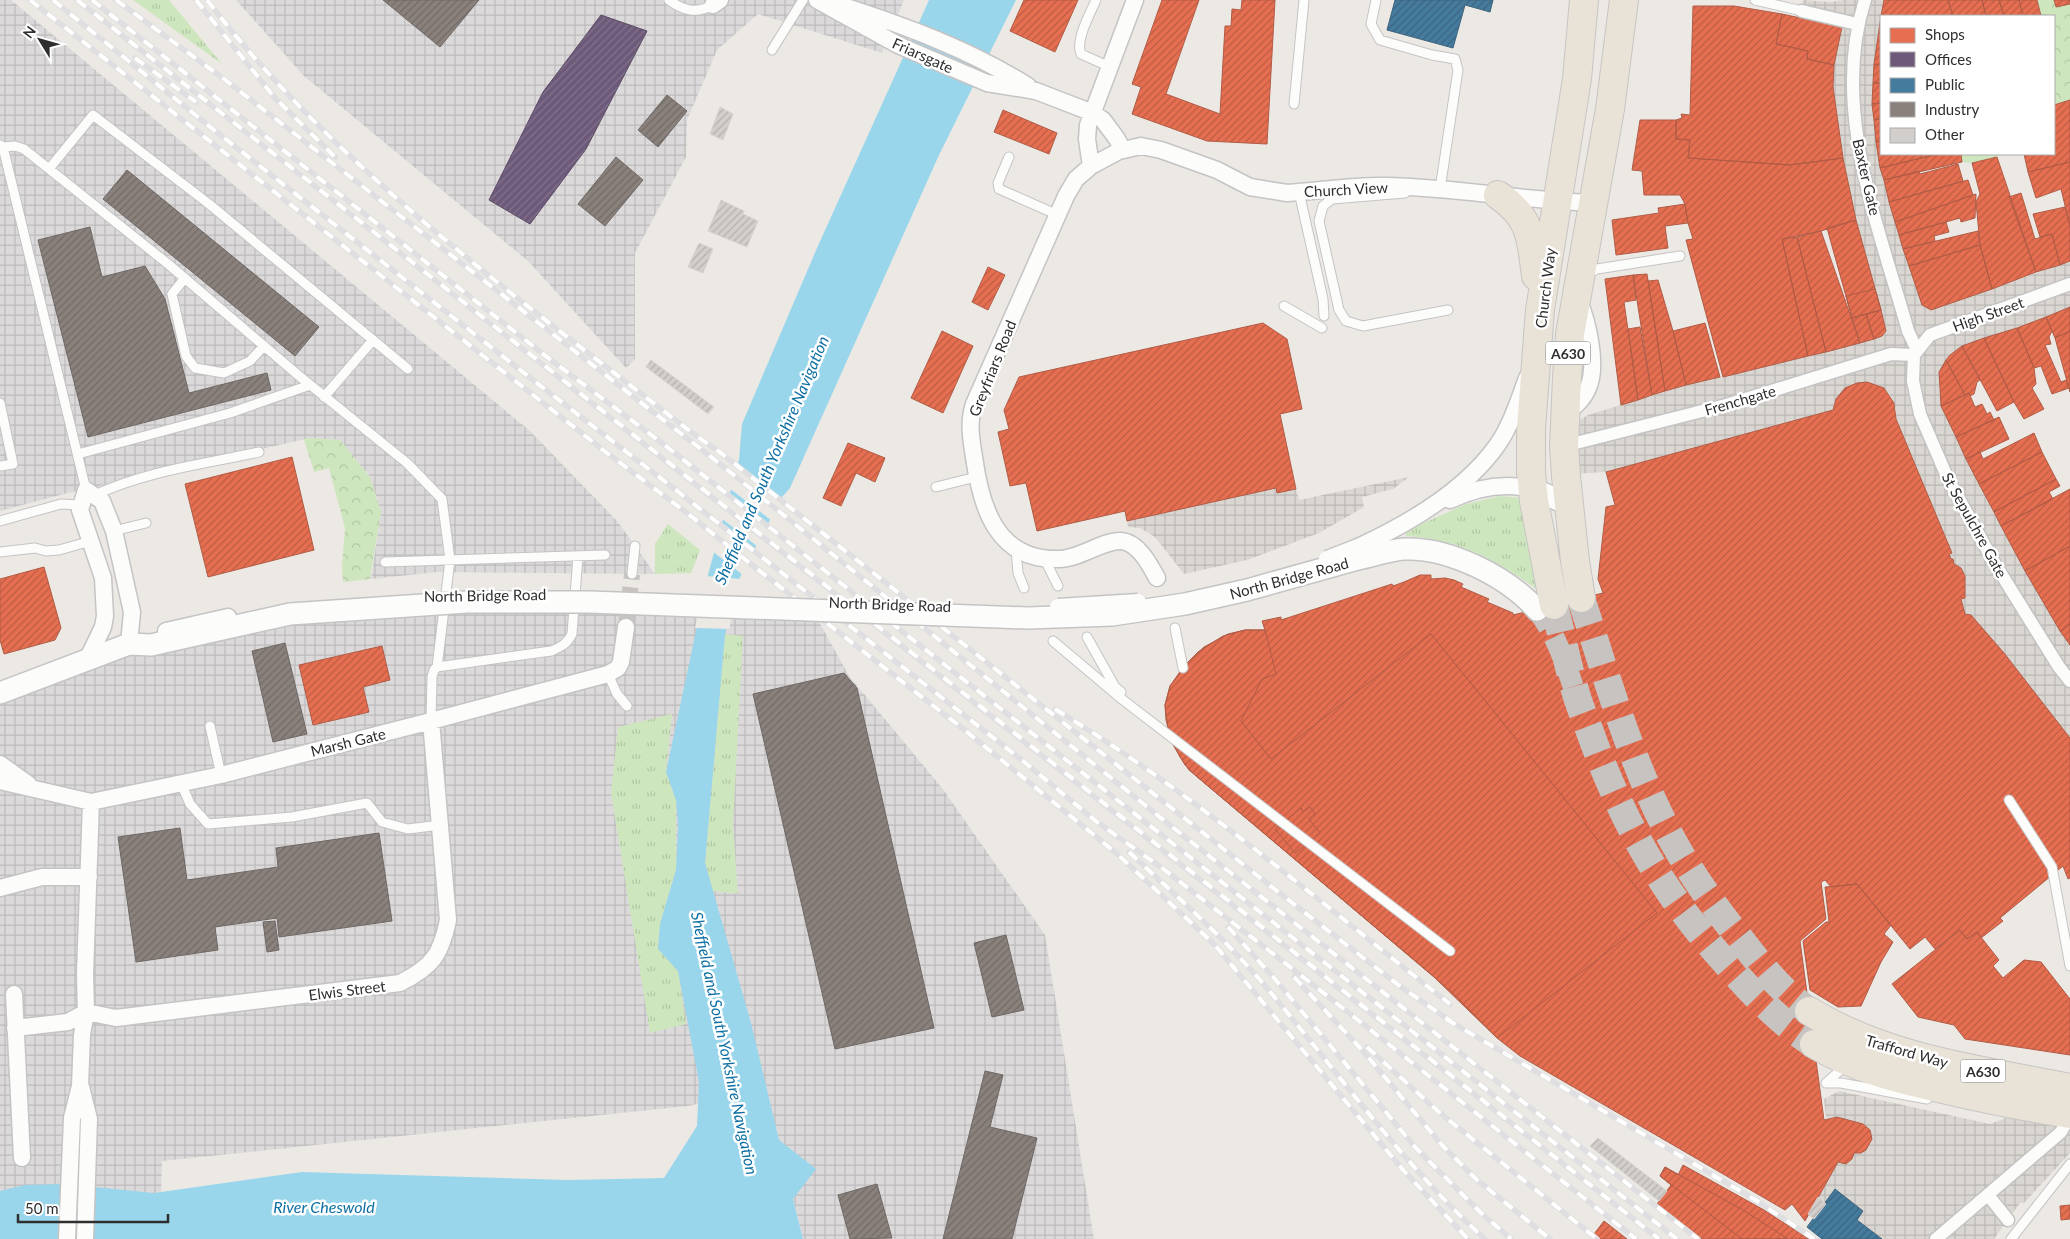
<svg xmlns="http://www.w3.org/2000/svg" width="2070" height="1239" viewBox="0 0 2070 1239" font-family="Lato,sans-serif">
<defs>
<pattern id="industrial-grid" width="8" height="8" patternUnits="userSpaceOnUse" patternTransform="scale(1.25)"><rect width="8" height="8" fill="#dcd9db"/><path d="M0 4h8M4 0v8" fill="none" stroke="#bdbbbc"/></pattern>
<pattern id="grass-tufts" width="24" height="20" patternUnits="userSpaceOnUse" patternTransform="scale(1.25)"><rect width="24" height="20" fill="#cee6be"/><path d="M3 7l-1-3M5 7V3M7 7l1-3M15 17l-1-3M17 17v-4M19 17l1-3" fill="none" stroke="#b1c6a4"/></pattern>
<pattern id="forest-crowns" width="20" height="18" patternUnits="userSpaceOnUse" patternTransform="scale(1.25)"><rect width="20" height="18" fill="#cee6be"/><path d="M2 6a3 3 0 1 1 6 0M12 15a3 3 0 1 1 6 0" fill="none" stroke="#b1c6a4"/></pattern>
<pattern id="plaza-grid" width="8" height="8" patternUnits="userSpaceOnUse" patternTransform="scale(1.25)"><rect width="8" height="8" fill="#dad6d2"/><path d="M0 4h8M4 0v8" fill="none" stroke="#bbb8b5"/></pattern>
<pattern id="shops-hatch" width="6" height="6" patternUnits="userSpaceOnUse" patternTransform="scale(1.25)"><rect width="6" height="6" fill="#e76f51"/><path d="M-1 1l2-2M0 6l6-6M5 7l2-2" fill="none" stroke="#bc5c44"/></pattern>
<pattern id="offices-hatch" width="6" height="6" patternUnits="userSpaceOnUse" patternTransform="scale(1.25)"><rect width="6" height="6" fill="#6d597a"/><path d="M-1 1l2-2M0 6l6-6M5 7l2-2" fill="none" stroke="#82738c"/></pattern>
<pattern id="public-hatch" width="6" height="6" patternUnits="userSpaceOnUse" patternTransform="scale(1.25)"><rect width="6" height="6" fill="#457b9d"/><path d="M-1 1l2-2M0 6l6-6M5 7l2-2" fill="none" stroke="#3a6580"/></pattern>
<pattern id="industry-hatch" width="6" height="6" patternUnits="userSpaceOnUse" patternTransform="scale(1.25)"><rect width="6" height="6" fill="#8a817c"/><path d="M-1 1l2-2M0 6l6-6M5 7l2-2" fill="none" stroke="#716a66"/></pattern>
<pattern id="building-hatch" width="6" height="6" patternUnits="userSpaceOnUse" patternTransform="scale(1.25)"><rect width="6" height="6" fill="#d1cecb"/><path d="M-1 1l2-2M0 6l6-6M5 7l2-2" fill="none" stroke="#b4b1af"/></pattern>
</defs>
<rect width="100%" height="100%" fill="#ece8e4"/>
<path fill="url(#industrial-grid)" d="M0,0H11L530,431L618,522L655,574L437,572L371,579L381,512L370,477L340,440L310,438L60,495L0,511Z
M236,0H904L882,53L758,14L717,50L687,120L686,157L635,253V359L626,368L528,261L304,76Z
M807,600L849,676L942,788L1045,935L1094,1239H803L766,1088L688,1106L162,1161L160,1239H0V687L289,605Z"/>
<path fill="url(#grass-tufts)" d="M133,0H169L222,64Z
M1500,496L1523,498L1539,588L1536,589C1496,559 1456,539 1406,536V531L1466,504Z
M668,524L700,550L691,573L655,574V544Z
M725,634L743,636L733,825L738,894L713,891L705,863Z
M672,714L666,772L676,800V870L660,924L658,949L678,971L686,1024L650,1033L611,793L618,727Z"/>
<path fill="url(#forest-crowns)" d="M2037,0H2054L2070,4V100L2054,105V16H2041Z
M1961,154H2008L1972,163L1962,162Z
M310,438L340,440L370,477L381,512L370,579L343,582L342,567L345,528L329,468L314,472L304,439Z"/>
<path fill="url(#plaza-grid)" d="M1803,0L1832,2L1842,0H1884L1874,64L1873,83L1876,142L1889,202L1922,305L1931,310L2070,261V307L2017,328L1962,346L1950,355L1946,360L1939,372V385L1941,406L1966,459L2025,571L2070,645V738L2004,653L1971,615L1965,614L1961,599L1964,598L1965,576L1961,568L1954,564L1953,559H1951L1949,554L1952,552L1896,419V409L1892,398L1886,390L1877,385L1861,382L1847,387L1836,399L1833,410L1606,472L1570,474L1578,421L1588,415L1686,385L1826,352L1860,343L1885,334L1886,329L1856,220L1843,158L1836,111L1833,87L1834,65L1842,27L1800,18Z
M1409,477L1393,489L1362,497L1364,507L1319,533L1247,560L1184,574L1155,537L1140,528L1128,527L1127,521L1276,488L1277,493L1296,489L1299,500Z
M1839,1091L1990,1124L2024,1111L2070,1119V1153L2024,1203H2020L1994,1239H1882L1857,1220L1863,1211L1836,1190L1826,1204L1818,1197L1838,1162L1846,1164L1852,1159L1854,1153H1861L1866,1150L1871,1142L1870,1130L1863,1124L1837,1117L1826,1118L1824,1099Z"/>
<path fill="#99d6ec" d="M929,0H1016L939,155L790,488L782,497L740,577L725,634L705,863L751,1023L779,1140L816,1169L793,1199L803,1239H0V1191L25,1185L64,1184L154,1193L302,1172L568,1180L664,1178L697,1126L699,1082L678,971L658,949L660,924L676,870L678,826L676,800L666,772L708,575L739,460L742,424L817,248Z"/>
<path fill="#ece8e4" d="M736,463L783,500L772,521L729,488Z
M728,492L770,525L758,547L721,518Z
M720,521L757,550L743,575L712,551Z
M706,576L742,579L729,629L695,628Z"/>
<path fill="url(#shops-hatch)" stroke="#b05c46" d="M1024,0H1078L1055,52L1010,31Z
M1162,0H1199L1166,94L1220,114L1225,26H1231L1232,9L1241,10L1242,0H1275L1267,144L1207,141L1132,114L1141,87L1132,84Z
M1884,0H1948L1953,16H1881Z
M1948,0H1982L1986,16H1953Z
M1982,0H1999L2004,16H1986Z
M1999,0H2019L2023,16H2004Z
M2019,0H2037L2041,16H2023Z
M2054,0H2070V4L2056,7Z
M1693,6H1734L1782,14L1776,44L1808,51L1807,59L1834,65L1833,87L1843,158L1790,165L1688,158L1690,140L1676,139V120L1682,118L1681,114L1690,115Z
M1782,14L1842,27L1834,65L1807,59L1808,51L1776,44Z
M1881,16V65L1874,64Z
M1874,64L1881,65V83H1873Z
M1873,83H1881V103L1872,104Z
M2070,100V162L2028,172L2024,154H2054V105Z
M1881,103V119L1874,120L1872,104Z
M1003,110L1057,133L1049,154L994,132Z
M1881,119V141L1876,142L1874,120Z
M1640,120H1676V139L1690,140L1688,158L1790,165L1843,158L1856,220L1821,231L1782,239L1808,356L1723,377L1686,240L1693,239L1688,223L1685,204L1680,195H1644L1642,171L1632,170Z
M1881,141V154H1938L1880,168L1876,142Z
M1938,154H1961L1962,162L1884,180L1880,168Z
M1997,157L2036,272L1992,289L1980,245L1976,202L1980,194L1972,163Z
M2070,162V226L2061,189L2036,198L2028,172Z
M1958,164L1963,181L1889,202L1884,180L1919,171L1920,174Z
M1968,180L1973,195L1895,222L1889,202Z
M2021,193L2035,239L2052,234L2060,265L2036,272L2009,197Z
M1976,194L1975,218L1961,222L1960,218L1899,235L1895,222Z
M1685,204L1688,223L1665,226L1668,248L1616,255L1612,220L1659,213L1658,208Z
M2065,207L2070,226V261L2060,265L2052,234L2040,237L2033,214Z
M1856,220L1881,310L1852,318L1827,228Z
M1946,222L1949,232L1934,236L1935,241L1903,249L1899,235Z
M1821,231L1860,343L1826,352L1797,237Z
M1978,231L1980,245L1909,266L1903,249Z
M1797,237L1826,352L1808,356L1782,239Z
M1980,245L1992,289L1931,310L1922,305L1909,266Z
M988,267L1005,275L988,310L972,302Z
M1647,274L1665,391L1652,395L1633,275Z
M1633,275L1636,300L1624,302L1638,400L1621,405L1605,279Z
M1658,280L1673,331L1686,385L1665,391L1648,281Z
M1875,289L1881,310L1852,318L1846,296Z
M2070,307V331L2055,338L2046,317Z
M1881,310L1886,331L1882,336L1874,339L1866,314Z
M1866,314L1874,339L1860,343L1852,318Z
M2046,317L2052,331L2049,337L2051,344L2045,345L2061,382L2066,380L2069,388L2052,394L2041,366L2034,368L2017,328Z
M1263,323L1287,339L1302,409L1280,414L1296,489L1277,493L1276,488L1127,521L1125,511L1037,531L1026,483L1010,486L998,432L1009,429L1004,410L1019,377Z
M1705,323L1720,377L1686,385L1673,331Z
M1640,327L1652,395L1638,400L1628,329Z
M2017,328L2034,368L2036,384L2032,388L2044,409L2024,419L2014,402L1984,338Z
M942,331L973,346L943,413L911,398Z
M2070,331V392L2055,338Z
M1984,338L2014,402L1997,411L1962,346Z
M1962,346L1980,380L1977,382L1974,394L1970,396L1969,393L1965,395L1946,360L1950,355Z
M1946,360L1965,395L1941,406L1939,372Z
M1867,382L1884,388L1894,403L1896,419L1952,553L1949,554L1951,559H1953L1954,564L1961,568L1965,576V598L1961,599L1965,614L1971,615L2004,653L2070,738V878L2068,879L2063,866L2000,918L2003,921L1981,938L1977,932L1967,939L1960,930L1935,949L1925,937L1910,949L1857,884L1831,887L1825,880L1821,882L1826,919L1800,941L1824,1120L1837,1117L1863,1124L1870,1130L1872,1139L1866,1150L1861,1153H1854L1852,1159L1846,1164L1838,1162L1805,1221L1792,1204L1785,1210L1520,1056L1497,1038L1432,975L1189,770L1180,757L1169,735L1165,705L1170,686L1184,666L1198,652L1223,636L1245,630H1265L1262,621L1281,617V620L1392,584L1393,586L1404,582L1420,575H1431V579L1445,578L1454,580L1463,584L1461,587L1489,599L1487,602L1513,613V615L1603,593L1598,579L1606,507L1615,505L1606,472L1833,410L1836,399L1845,388L1857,383Z
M1969,393L1975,407L1982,404L1987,414L1990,412L1994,420L1956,437L1941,406Z
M1999,417L2009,439L1966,459L1956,437Z
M2034,433L2042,452L1979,484L1966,459L1980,452L1983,459Z
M848,443L885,458L875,482L856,473L841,506L823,498Z
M2042,452L2056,479L1994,512L1979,484Z
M292,457L314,550L208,577L185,484Z
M2056,479L2060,486L2049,492L2053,499L2001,526L1994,512Z
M2070,489V546L2025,571L2001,526Z
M2070,546V624L2060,631L2025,571Z
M44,567L61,628L55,640L4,654L0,640V579Z
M2070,624V645L2060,631Z
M1245,630H1265L1276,674L1262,679L1241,721L1271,759L1431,634L1657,913L1497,1038L1454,994L1195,775L1185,765L1172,743L1166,720L1165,705L1170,686L1189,661L1204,647L1228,634Z
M382,646L390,680L363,687L369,712L313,725L299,665Z
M1310,807L1315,814L1309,819L1320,833L1295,853L1275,829L1301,808L1303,812Z
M1857,884L1891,925L1884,934L1893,942L1881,962L1861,1006L1838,1007L1810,990L1803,941L1826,922H1829L1825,887Z
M1960,930L1967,939L1977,932L1999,960L1993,966L2003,978L2024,960L2041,962L2070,999V1055L1965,1039L1954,1025L1918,1017L1892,984Z
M1683,1165L1764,1210L1809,1239H1702L1657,1204L1671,1185L1660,1176L1665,1167L1678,1175Z
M1665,1167L1743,1210L1788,1239H1742L1660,1176Z
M2070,1205V1219L2061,1220L2060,1206Z
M1604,1221L1627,1239H1601L1594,1234Z"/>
<path fill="url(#offices-hatch)" stroke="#5a4c63" d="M601,15L647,31L586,149L530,224L489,200L543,92Z"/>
<path fill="url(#public-hatch)" stroke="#3e647c" d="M1395,0H1493L1490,12L1465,5L1453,48L1387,30Z
M1835,1189L1863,1211L1857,1220L1882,1239H1822L1807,1227Z"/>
<path fill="url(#industry-hatch)" stroke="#6e6865" d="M383,0H479L440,47Z
M667,95L687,111L658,147L638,130Z
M616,157L643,180L605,226L578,204Z
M127,170L319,327L295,356L103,199Z
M90,227L102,277L145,266L165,299L189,393L267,373L271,390L88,437L38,240Z
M285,643L307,734L273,742L252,651Z
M844,673L857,688L934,1028L835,1049L753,694Z
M180,828L187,880L278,867L276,848L379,833L392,921L279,937L277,918L215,927L218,950L136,962L118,837Z
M275,921L279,950L267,952L263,922Z
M1006,935L1024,1010L992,1017L974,943Z
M985,1071L1003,1075L990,1127L1037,1138L1012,1239H943Z
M877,1184L892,1238L850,1239L838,1195Z"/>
<path fill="url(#building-hatch)" stroke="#d7d4d0" d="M720,107L733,114L723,140L710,134Z
M721,200L744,211L743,214L758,221L747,247L708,231Z
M699,243L713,249L703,273L688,267Z
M651,360L714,407L708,414L646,367Z
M1598,1138L1667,1191L1659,1201L1590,1146Z
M1818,1197L1826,1204L1814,1219L1808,1214Z"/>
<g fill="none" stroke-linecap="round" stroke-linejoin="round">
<path stroke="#c6c3c0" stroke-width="16" stroke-dasharray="16 8" stroke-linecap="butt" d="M626,627L632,574"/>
<path stroke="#c6c3c0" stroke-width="21" stroke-dasharray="21 11" stroke-linecap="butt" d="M1537,610C1557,635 1567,668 1577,698"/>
<path stroke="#c6c3c0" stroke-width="28" stroke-dasharray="28 14" stroke-linecap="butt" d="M1581,598C1608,681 1632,767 1674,843C1693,877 1716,909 1741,940C1761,966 1782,992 1809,1011
M1554,605C1562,636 1568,667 1577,697C1582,713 1589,728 1594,743C1627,830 1663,893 1725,962C1751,992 1780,1023 1814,1044"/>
<defs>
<path id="service" d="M669,0C684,11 696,14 713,5
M1096,0C1090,14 1075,40 1081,54L1110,67
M1376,0L1371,24L1380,40L1432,55L1455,59L1458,70L1440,189H1438
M1755,0L1802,11
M772,50L803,0
M1294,104L1304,0
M0,145L3,147L86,490
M3,147L15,146L24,149L168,264L298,375L407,463L442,499L450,560L437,667
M1009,157L998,183L999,189L1058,215
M49,169L93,115L209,204L408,369
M1299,192L1323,299L1324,316
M1405,193L1332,199L1323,206L1319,221L1339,310L1346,321L1363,326L1448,310
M1585,274L1597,269L1680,256
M185,278L172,294L186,356L195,368L224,373L250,361L264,346
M1284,306L1322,328
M324,397L373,340
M0,403L13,464L0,466
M78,454L230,413L310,385
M936,487L976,477
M95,495C146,471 205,464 259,452
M0,521L61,504L81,505
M114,531L146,523
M1016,549L1018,573L1024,588
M0,552L35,548L46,551L59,550L91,541
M1042,559L1046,562L1058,586
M385,562L605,555
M632,574L635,546
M1175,628L1183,668
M1087,637L1115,687L1121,692
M1053,641L1123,700L1450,951
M608,674L617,694L627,706
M431,721L432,677L434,670L437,667L551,651C561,647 567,644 572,634L578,556
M210,726L221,775
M181,783L190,804L208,824L292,817L367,803L382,822L408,829L440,825
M2009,800L2052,867L2070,966
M1826,1083H1841L1927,1099
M1826,1083L1846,1065
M2011,1239L2070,1164"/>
<path id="pedestrian" d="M1865,0C1830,108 1879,227 1908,331L1917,350
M1802,11L1857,24
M1914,355L1913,381L1920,414L1948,479L1995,564L2059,667L2070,681
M1914,355L1930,335L2070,284
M1564,446L1726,405L1891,354L1914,355
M1988,1195L2008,1220
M1936,1239L2061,1132L2068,1119"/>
<path id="minor" d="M817,0L898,45L987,83L1036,91L1093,113L1103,120L1117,139L1123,150
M713,5L720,0
M840,5C906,26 970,50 1028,86
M1091,166L1087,139L1088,125L1135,0
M1565,414C1575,406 1583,400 1588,388C1598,366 1588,323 1579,301
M1450,500C1477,487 1504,482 1533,489
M1358,547C1408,524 1466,490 1498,444C1511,425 1519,400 1527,378
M1157,578C1150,565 1138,542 1121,541C1103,540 1080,559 1059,559C997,561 981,508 974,457C971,439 968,422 974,404L1066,196L1076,179L1091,166L1119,151L1141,146L1161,150L1217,170L1250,187L1287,193C1320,191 1353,185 1386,186C1455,187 1524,201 1594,203
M166,631L228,617
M87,660L103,627L105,616L103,578L80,510L86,490L102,501L114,531L132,612L129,644
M0,764L28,784
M0,781L91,802L221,775L431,721L608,674L618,668L621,662L626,627
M0,888L42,877H89
M14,994L22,1158
M15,1028L68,1022L86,1012L116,1018L400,983C432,967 441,955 448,920L431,721
M81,1087L89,1119L85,1239
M67,1239L72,1118L80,1086L82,1035L86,1012L85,974L91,802"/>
<path id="tertiary" d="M1533,489L1568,504
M1358,559C1373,556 1389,550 1404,549C1449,547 1508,577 1537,610
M0,693L129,644L151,645L290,614"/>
<path id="trunk" d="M1498,195C1532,218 1531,239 1536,276
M1581,598L1575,561L1566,476L1564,446L1567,378L1570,334L1610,109L1624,0
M1554,605L1534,501L1531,472V429L1540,310L1577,79L1584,0
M1809,1011C1887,1059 1981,1070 2070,1088
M1814,1044C1854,1068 1897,1079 1943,1089C1985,1099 2027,1107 2070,1114"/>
</defs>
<use href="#service" stroke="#c5c4c5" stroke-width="11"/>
<use href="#pedestrian" stroke="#c5c4c5" stroke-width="15"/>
<use href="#minor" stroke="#c5c4c5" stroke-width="19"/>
<use href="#tertiary" stroke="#c5c4c5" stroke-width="24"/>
<use href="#trunk" stroke="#c6c5c4" stroke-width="30"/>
<use href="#service" stroke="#fcfcfb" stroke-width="9"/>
<use href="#pedestrian" stroke="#fcfcfb" stroke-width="12"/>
<use href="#minor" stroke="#fcfcfb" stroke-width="16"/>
<use href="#tertiary" stroke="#fcfcfb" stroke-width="21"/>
<use href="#trunk" stroke="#e9e2d6" stroke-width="28"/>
<defs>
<path id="rail" d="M30,0L607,453L687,513L752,565L962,728L1115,852L1214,944L1404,1171L1468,1239
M53,0L214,130L533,380L663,480L1023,761L1097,822L1162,868L1307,980L1636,1239
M77,0C605,413 1133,825 1659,1239
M92,0L547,357L662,443L1677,1239
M116,0L228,82L715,460L1171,826L1698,1239
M196,0L275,98L335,157
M207,0C340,173 521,300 691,432L721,453L1282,895L1401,987L1452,1022
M135,58L196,102
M1055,709C1196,795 1321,903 1450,1004
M1129,852C1176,896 1225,938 1266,987C1338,1072 1402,1164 1485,1239
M1228,927L1274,978L1415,1147L1480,1212L1511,1239
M1294,977L1362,1050L1441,1144L1476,1179L1550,1239
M1446,1019L1754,1199L1814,1239
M1367,1047L1440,1113L1597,1239"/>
</defs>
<use href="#rail" stroke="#dfdfe1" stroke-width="5.5"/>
<use href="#rail" stroke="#fff" stroke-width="4" stroke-dasharray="11" stroke-linecap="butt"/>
<defs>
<path id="minor-bridge" d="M1327,559L1358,547
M1058,607L1138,602"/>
<path id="tertiary-bridge" d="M290,614L467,602H589L1028,618L1112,615L1185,604L1247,590L1358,559"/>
</defs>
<use href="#minor-bridge" stroke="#c5c4c5" stroke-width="19" stroke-linecap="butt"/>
<use href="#tertiary-bridge" stroke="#c5c4c5" stroke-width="24" stroke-linecap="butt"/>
<use href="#minor-bridge" stroke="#fcfcfb" stroke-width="16"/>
<use href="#tertiary-bridge" stroke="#fcfcfb" stroke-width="21"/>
</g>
<g text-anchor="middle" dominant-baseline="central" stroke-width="5" stroke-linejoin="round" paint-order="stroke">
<g fill="#fff" stroke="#6d6d6d" stroke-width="1">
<rect x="1545.5" y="341.5" width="45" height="23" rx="4"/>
<rect x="1960.5" y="1059.5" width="45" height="23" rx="4"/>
</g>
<g font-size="14" font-weight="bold" fill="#2e2e2e">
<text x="1568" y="353">A630</text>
<text x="1983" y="1071">A630</text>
</g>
<g font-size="15" fill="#2e2e2e" stroke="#fff">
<text transform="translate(923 55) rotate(24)">Friarsgate</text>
<text transform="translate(1867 177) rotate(77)">Baxter Gate</text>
<text transform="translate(1346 189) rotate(-3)">Church View</text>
<text transform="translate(1545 288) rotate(-83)">Church Way</text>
<text transform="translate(1988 314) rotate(-20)">High Street</text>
<text transform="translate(992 368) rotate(-68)">Greyfriars Road</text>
<text transform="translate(1740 400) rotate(-16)">Frenchgate</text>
<text transform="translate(1975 525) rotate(61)">St Sepulchre Gate</text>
<text transform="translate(1289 578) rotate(-15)">North Bridge Road</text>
<text transform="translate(485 595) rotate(-1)">North Bridge Road</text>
<text transform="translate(890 604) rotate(2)">North Bridge Road</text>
<text transform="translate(348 742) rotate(-14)">Marsh Gate</text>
<text transform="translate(347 990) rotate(-7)">Elwis Street</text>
<text transform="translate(1907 1051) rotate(16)">Trafford Way</text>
</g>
<g font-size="16" font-style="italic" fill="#0d6fa3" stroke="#fff">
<text transform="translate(771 460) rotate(-67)">Sheffield and South Yorkshire Navigation</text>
<text transform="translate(725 1043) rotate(78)">Sheffield and South Yorkshire Navigation</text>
<text x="324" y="1206">River Cheswold</text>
</g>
</g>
<rect x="1880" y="15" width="175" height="140" fill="#ffffff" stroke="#ababab"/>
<rect x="1890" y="28" width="25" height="15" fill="#e76f51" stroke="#ababab"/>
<text x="1925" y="40" font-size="15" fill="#2e2e2e">Shops</text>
<rect x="1890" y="52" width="25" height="15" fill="#6d597a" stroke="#ababab"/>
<text x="1925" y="65" font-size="15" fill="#2e2e2e">Offices</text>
<rect x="1890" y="78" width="25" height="15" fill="#457b9d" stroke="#ababab"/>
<text x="1925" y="90" font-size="15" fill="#2e2e2e">Public</text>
<rect x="1890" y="102" width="25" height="15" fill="#8a817c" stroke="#ababab"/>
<text x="1925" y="115" font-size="15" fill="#2e2e2e">Industry</text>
<rect x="1890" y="128" width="25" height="15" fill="#d1cecb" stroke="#ababab"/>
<text x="1925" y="140" font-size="15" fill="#2e2e2e">Other</text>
<g transform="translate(40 40) rotate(307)" stroke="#ffffff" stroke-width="4" paint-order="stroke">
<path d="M0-4L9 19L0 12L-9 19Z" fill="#2e2e2e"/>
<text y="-8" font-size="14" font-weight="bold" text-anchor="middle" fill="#2e2e2e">N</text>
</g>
<path d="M18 1214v8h150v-8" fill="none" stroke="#2e2e2e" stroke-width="2.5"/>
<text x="25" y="1214" font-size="15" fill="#2e2e2e" stroke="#ffffff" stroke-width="4" paint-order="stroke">50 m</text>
</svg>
